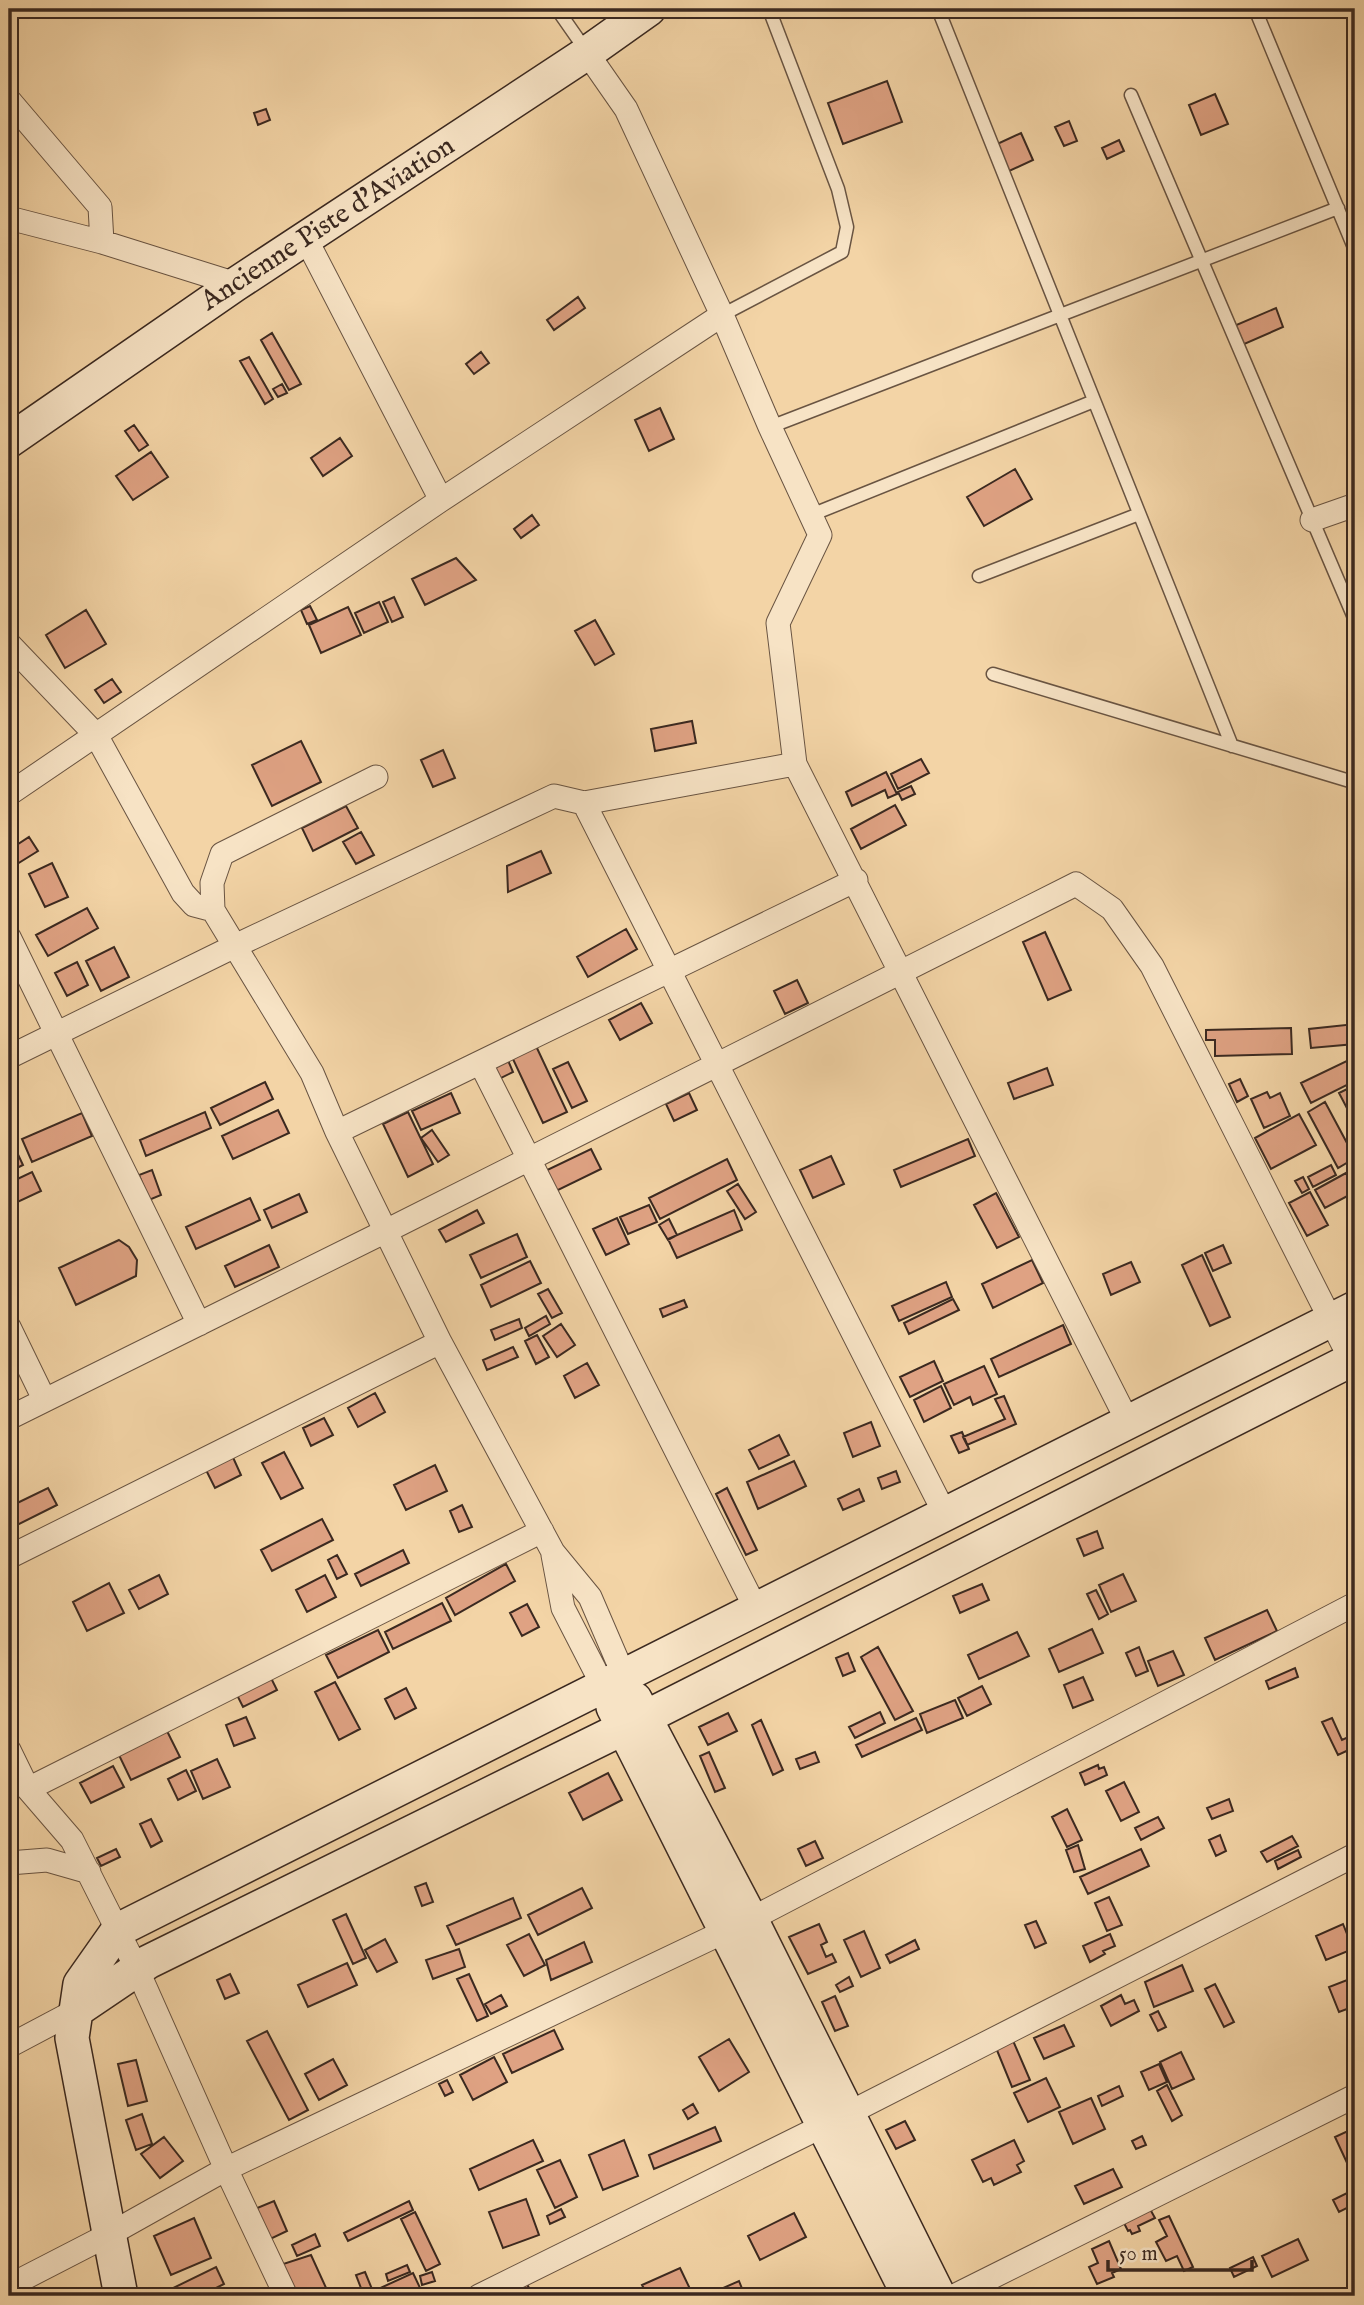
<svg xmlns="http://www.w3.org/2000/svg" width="1364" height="2305" viewBox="0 0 1364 2305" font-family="'IM FELL English',serif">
<rect width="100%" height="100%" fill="#f3d4a6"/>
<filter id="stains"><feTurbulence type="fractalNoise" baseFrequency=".00286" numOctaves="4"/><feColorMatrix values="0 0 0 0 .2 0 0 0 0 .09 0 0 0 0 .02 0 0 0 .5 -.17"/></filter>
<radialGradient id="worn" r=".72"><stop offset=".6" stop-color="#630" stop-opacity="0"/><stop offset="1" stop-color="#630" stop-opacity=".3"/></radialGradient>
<path fill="#dfa283" stroke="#3b2920" stroke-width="2" d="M887,81L902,122L843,144L828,103Z
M1215,94L1228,124L1201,135L1189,105Z
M266,109L270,120L258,125L254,113Z
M1069,121L1077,141L1064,146L1055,127Z
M1021,133L1033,160L1007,172L995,145Z
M1119,140L1124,151L1107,159L1102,148Z
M578,297L585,308L554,330L547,320Z
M1276,308L1283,327L1242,345L1234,326Z
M272,333L301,384L289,390L261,340Z
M481,352L489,363L474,374L466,364Z
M249,357L273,399L265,404L240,361Z
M282,384L287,393L278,397L273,389Z
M660,408L674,439L649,451L635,420Z
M134,425L148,445L139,451L125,431Z
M340,438L352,456L323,476L311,458Z
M151,452L168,477L133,500L116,476Z
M1015,469L1032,499L984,526L967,497Z
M532,515L539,525L521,538L514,529Z
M456,558L476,580L425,605L412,579Z
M394,597L403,617L392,622L383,602Z
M379,602L388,622L364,633L355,613Z
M310,606L317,620L307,624L301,610Z
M348,607L361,635L321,653L309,625Z
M86,610L106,644L65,668L46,635Z
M595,620L614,654L595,665L575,631Z
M112,679L121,692L104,703L95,690Z
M692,721L696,743L655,751L651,729Z
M301,741L321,782L272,806L252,765Z
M443,750L455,778L433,787L421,760Z
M921,759L929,773L898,789L891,774Z
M886,772L897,794L888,798L885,790L852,806L846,792Z
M911,786L915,794L902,800L898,792Z
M895,805L906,825L861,849L851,829Z
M346,806L358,828L313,851L302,828Z
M361,832L374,855L356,864L343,842Z
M29,837L38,851L9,869V850Z
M541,851L551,873L508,892L507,866Z
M52,863L68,897L45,907L29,874Z
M87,908L98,928L48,956L36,935Z
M626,929L637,949L588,977L577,957Z
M1045,932L1071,990L1048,1000L1023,942Z
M114,947L129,977L101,991L86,961Z
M77,962L88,985L67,996L55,973Z
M797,980L808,1003L785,1014L774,991Z
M641,1003L652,1023L620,1040L609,1020Z
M1355,1024V1044L1311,1048L1309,1029Z
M1291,1028L1292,1054L1215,1056V1040H1206V1030Z
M536,1046L567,1112L543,1123L512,1057Z
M1355,1057V1081L1311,1103L1301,1083Z
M507,1058L513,1072L493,1082L486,1068Z
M568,1062L587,1101L572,1108L553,1069Z
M1047,1068L1053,1085L1014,1099L1008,1083Z
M1240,1079L1248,1096L1237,1102L1229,1084Z
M265,1082L273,1099L220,1125L211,1108Z
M1355,1085V1112L1350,1114L1339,1093Z
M1267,1092L1270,1098L1280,1093L1290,1116L1264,1128L1251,1099Z
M451,1093L460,1113L421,1130L412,1111Z
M689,1093L697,1110L674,1121L666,1104Z
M1325,1102L1355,1158L1338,1168L1308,1112Z
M278,1110L289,1133L233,1159L222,1136Z
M205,1112L211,1128L146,1156L140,1140Z
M408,1112L433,1164L408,1177L383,1124Z
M82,1113L92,1136L32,1162L22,1139Z
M1299,1114L1316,1145L1271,1169L1255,1138Z
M432,1130L449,1155L438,1162L421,1138Z
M968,1139L975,1156L901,1187L894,1170Z
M14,1146L23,1165L9,1172V1148Z
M591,1149L601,1169L552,1193L543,1172Z
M831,1156L844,1184L813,1198L800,1170Z
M727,1159L737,1180L660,1219L649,1198Z
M1331,1165L1336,1175L1313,1187L1308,1177Z
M152,1170L161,1195L149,1200L139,1175Z
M32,1172L41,1191L9,1206V1183Z
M1346,1173L1355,1192L1325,1208L1315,1190Z
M1303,1177L1309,1189L1302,1193L1295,1181Z
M738,1184L756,1212L745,1219L727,1191Z
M1310,1192L1328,1225L1307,1236L1289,1203Z
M996,1193L1019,1237L997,1248L974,1205Z
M299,1194L307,1212L272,1228L264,1210Z
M250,1198L260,1220L196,1249L186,1227Z
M649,1205L657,1222L628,1234L620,1217Z
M477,1210L484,1223L446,1242L439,1230Z
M734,1210L742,1230L677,1258L668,1239Z
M617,1218L629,1244L606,1255L593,1229Z
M669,1219L677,1235L668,1240L659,1225Z
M517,1234L527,1257L481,1278L470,1255Z
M119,1240L129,1247L137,1260L136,1276L76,1305L59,1268Z
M269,1245L279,1267L235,1287L225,1266Z
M1223,1245L1231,1263L1213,1271L1205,1253Z
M1202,1255L1230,1317L1210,1326L1182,1265Z
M1032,1260L1043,1283L993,1308L982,1284Z
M530,1261L541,1283L491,1307L481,1285Z
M1131,1262L1140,1282L1111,1295L1103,1274Z
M946,1282L952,1297L899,1321L892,1306Z
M548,1289L562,1313L552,1318L538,1294Z
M953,1299L959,1310L909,1334L904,1323Z
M684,1300L687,1307L663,1317L660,1309Z
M546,1316L550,1324L529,1336L525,1328Z
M519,1319L522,1328L495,1340L491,1330Z
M561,1324L575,1345L557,1357L543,1336Z
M1063,1325L1071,1344L999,1377L991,1359Z
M537,1335L549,1357L536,1364L525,1341Z
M513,1347L518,1357L487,1370L483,1360Z
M934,1361L943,1381L910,1397L900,1377Z
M587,1363L599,1385L575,1398L564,1376Z
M984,1366L997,1394L973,1405L970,1397L954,1405L944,1384Z
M941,1386L951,1408L924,1422L914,1400Z
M375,1393L385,1412L358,1427L348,1408Z
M1004,1396L1016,1424L967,1445L963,1437L1005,1419L995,1399Z
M324,1418L333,1435L311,1446L303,1428Z
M871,1422L880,1446L853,1457L844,1433Z
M962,1432L969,1449L959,1453L951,1436Z
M779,1435L789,1455L759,1469L749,1450Z
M284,1452L303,1488L281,1499L262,1463Z
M231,1453L241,1475L215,1488L204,1466Z
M794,1461L806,1486L758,1509L747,1482Z
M435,1465L447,1491L406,1510L394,1485Z
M896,1471L900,1482L882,1489L878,1478Z
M48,1488L57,1505L9,1529V1507Z
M727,1488L757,1550L746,1555L716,1494Z
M859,1489L864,1501L843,1510L838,1499Z
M462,1505L472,1527L459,1532L450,1511Z
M322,1519L333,1540L272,1571L261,1550Z
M1097,1531L1103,1548L1084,1556L1077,1539Z
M403,1550L409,1563L361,1586L355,1574Z
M337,1555L347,1574L337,1579L328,1560Z
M506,1564L515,1581L455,1615L446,1598Z
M1123,1574L1136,1601L1111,1612L1099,1585Z
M159,1575L168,1594L139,1609L129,1590Z
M325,1575L336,1597L307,1612L296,1590Z
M109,1583L124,1613L87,1631L73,1602Z
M982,1584L989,1600L960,1613L953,1596Z
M1096,1590L1108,1614L1099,1619L1087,1594Z
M442,1603L451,1621L393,1649L385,1632Z
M527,1604L539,1627L522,1636L510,1613Z
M1267,1610L1277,1631L1215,1660L1205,1638Z
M1092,1629L1103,1653L1059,1672L1049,1649Z
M378,1630L389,1652L338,1678L326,1655Z
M1017,1632L1029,1656L979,1679L968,1655Z
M878,1647L913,1711L895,1720L861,1657Z
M1139,1647L1148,1671L1136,1676L1126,1653Z
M1173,1651L1184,1675L1158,1686L1148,1661Z
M848,1653L855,1671L843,1676L836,1658Z
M1295,1668L1298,1677L1269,1689L1266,1681Z
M270,1676L277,1690L243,1707L236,1693Z
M1083,1677L1093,1700L1073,1708L1064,1685Z
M335,1682L360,1729L339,1740L315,1692Z
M982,1686L991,1704L967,1716L958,1698Z
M406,1688L416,1708L395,1719L385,1699Z
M955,1700L963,1718L927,1733L920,1714Z
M880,1712L885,1723L855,1738L849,1727Z
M728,1713L737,1731L708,1745L699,1727Z
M246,1717L255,1738L234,1746L226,1725Z
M916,1718L922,1730L862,1757L856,1745Z
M1332,1718L1342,1740L1355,1734V1747L1338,1755L1322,1722Z
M761,1720L783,1770L773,1775L752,1725Z
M165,1727L180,1757L131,1780L117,1751Z
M709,1752L725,1788L715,1792L700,1756Z
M815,1752L819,1762L800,1769L796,1759Z
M217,1759L230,1787L203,1799L191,1771Z
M1098,1765L1099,1769L1104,1767L1107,1775L1085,1785L1080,1773Z
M113,1766L124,1787L91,1803L80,1783Z
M186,1770L196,1791L178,1800L168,1779Z
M608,1773L622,1800L583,1820L569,1793Z
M1124,1782L1139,1812L1121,1821L1106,1791Z
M1229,1799L1233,1811L1212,1819L1207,1808Z
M1067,1809L1082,1840L1067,1847L1052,1817Z
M1158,1817L1164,1828L1141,1840L1135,1828Z
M151,1819L162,1841L151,1847L140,1824Z
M1220,1835L1226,1851L1216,1856L1209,1840Z
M1292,1836L1298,1846L1267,1862L1261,1852Z
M815,1841L823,1858L806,1866L798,1849Z
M1078,1845L1085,1869L1074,1872L1066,1850Z
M116,1849L120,1857L101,1866L97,1858Z
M1141,1849L1149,1866L1088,1894L1080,1877Z
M1298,1850L1301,1857L1278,1869L1275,1861Z
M426,1883L433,1902L422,1906L415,1887Z
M582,1888L592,1908L538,1935L528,1915Z
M1109,1897L1122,1925L1107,1931L1095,1903Z
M513,1898L521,1918L456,1945L447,1926Z
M346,1914L366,1958L353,1964L333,1920Z
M1036,1921L1046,1943L1035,1948L1025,1925Z
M819,1924L827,1942L821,1945L826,1957L832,1954L836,1962L808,1974L789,1937Z
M1343,1924L1353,1949L1326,1960L1316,1936Z
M864,1931L880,1968L861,1977L844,1940Z
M529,1934L545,1965L524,1976L507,1945Z
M1110,1934L1115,1946L1103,1951L1105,1954L1090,1962L1083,1946Z
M385,1939L397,1962L377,1972L365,1950Z
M915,1940L919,1949L890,1963L886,1955Z
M584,1942L592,1962L551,1980L546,1960Z
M459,1949L465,1967L433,1979L426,1960Z
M347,1963L357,1985L308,2007L298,1985Z
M1182,1965L1193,1991L1154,2007L1145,1982Z
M230,1974L239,1993L225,1999L217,1980Z
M469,1974L488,2016L477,2021L457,1979Z
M849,1977L853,1986L840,1992L836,1985Z
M1355,1977V2006L1339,2012L1329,1987Z
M1215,1984L1234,2022L1224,2027L1205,1989Z
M501,1995L507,2006L491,2014L485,2004Z
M1121,1995L1125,2004L1134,2000L1139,2011L1111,2026L1101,2006Z
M835,1996L848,2026L835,2031L822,2002Z
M1158,2011L1166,2027L1158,2031L1150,2015Z
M1064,2025L1074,2046L1044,2059L1034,2038Z
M554,2030L563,2049L512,2073L503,2054Z
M267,2031L308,2110L289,2120L247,2041Z
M1011,2036L1030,2080L1012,2087L994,2043Z
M729,2039L749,2072L719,2091L699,2057Z
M1181,2052L1194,2079L1172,2089L1160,2062Z
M494,2057L507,2082L473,2100L460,2075Z
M333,2059L347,2085L319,2100L305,2074Z
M136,2060L147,2101L128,2106L118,2064Z
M1159,2064L1167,2082L1149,2090L1141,2072Z
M1046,2078L1060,2107L1028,2122L1014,2093Z
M447,2080L453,2092L445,2096L439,2084Z
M1167,2085L1182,2115L1172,2121L1157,2091Z
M1119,2086L1123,2096L1102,2106L1098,2096Z
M1091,2098L1105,2129L1073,2144L1059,2112Z
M693,2104L698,2113L688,2119L683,2110Z
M142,2114L152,2144L136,2150L126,2120Z
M905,2121L915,2140L896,2149L886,2130Z
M715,2127L721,2141L654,2169L649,2155Z
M1350,2130L1355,2141V2180L1335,2137Z
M1142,2136L1146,2145L1136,2149L1132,2141Z
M164,2137L183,2161L160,2178L141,2154Z
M533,2140L543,2161L479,2190L470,2169Z
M624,2140L638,2176L603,2190L589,2155Z
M1014,2140L1024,2161L1017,2165L1021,2172L994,2185L991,2178L983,2182L972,2160Z
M560,2160L577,2197L555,2208L537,2170Z
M1113,2169L1122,2187L1084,2204L1075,2186Z
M1355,2189V2204L1339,2212L1333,2200Z
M526,2199L539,2235L503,2248L489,2212Z
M274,2201L287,2231L264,2242L250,2211Z
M409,2201L413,2210L348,2241L344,2233Z
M561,2209L565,2217L550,2224L547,2216Z
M1150,2209L1155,2218L1138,2226L1140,2231L1132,2234L1130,2230L1128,2231L1123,2221Z
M415,2212L440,2264L426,2271L401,2219Z
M794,2213L806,2237L760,2260L748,2236Z
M1169,2216L1193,2267L1184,2271L1177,2256L1166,2261L1156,2242L1167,2236L1159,2220Z
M194,2218L211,2258L171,2275L154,2236Z
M315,2234L320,2246L297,2256L292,2245Z
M1298,2239L1308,2260L1272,2277L1262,2256Z
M1109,2241L1121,2269L1112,2273L1114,2277L1097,2284L1089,2267L1098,2263L1092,2249Z
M311,2255L327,2290L314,2296H296L280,2265Z
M1253,2257L1257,2266L1234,2277L1230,2268Z
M407,2265L410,2272L388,2281L386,2274Z
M216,2267L224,2284L200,2296H164L163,2293Z
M680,2268L691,2291L680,2296H648L642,2285Z
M365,2272L374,2294L367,2296H364L356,2275Z
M432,2272L435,2281L422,2285L420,2276Z
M413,2273L421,2290L407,2296H380L376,2290Z
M739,2281L745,2296H705Z
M526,2282L533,2296H498Z"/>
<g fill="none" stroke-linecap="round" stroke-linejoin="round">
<defs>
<path id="lane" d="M557,9L587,52
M938,9L1232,746
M1255,9L1355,250
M1131,95L1355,620
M722,315L842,252L847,227L838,189L769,9
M770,427L1338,208
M811,515L1094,401
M979,576L1139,514
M993,674L1353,782L1355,781"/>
<path id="street" d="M587,53L626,109L722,315L770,427L820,535L778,623L795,764L1128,1422
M9,100L100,207L102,242
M9,218L102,242L236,284
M306,239L441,500
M1312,520L1355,505
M9,644L96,735L183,893L194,905L213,910
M376,777L222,854L212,883L213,910L312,1073L337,1132L440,1342L553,1552L590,1597L624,1676
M9,794L441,500L722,315
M584,803L945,1514
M9,937L199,1324
M9,1057L237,945L554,796L584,803L795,764
M481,1064L756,1609
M337,1132L856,880
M9,1327L44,1399
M9,1418L386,1231L1076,884L1112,909L1152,966L1355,1368
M553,1555L563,1608L603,1686
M9,1557L440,1342
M9,1750L28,1789L72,1840L137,1969L226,2169L286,2296
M28,1789L542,1531
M9,1863L47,1860L89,1872
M9,2046L77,2010
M9,2286L110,2234L226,2169L751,1919L1355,1604
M479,2296L847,2114L1355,1855
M954,2296L1355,2096"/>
<path id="secondary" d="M9,441L236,284L587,53L649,9
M635,1699L751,1919L939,2296
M613,1707L909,2296
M77,2010L148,1962L644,1718L1355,1358
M121,2296L72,2038L80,1984L118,1930L1355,1308"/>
</defs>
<use href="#lane" stroke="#695442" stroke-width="15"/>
<use href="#street" stroke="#695442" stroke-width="25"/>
<use href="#secondary" stroke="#3b2920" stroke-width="36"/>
<use href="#lane" stroke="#f7e3c5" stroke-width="12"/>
<use href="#street" stroke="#f7e3c5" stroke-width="23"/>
<use href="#secondary" stroke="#f7e3c5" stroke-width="33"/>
</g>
<g text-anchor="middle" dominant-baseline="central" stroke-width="5" stroke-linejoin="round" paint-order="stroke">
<g font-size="28" fill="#3b2920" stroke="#f7e3c5">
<text transform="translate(328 224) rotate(-33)">Ancienne Piste d'Aviation</text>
</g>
</g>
<rect width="1364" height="2305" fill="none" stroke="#f3d4a6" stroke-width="35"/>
<rect x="10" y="10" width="1343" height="2284" fill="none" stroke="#3b2920" stroke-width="3.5"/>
<rect x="18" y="18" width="1329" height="2270" fill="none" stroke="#3b2920" stroke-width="2"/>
<path d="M1108 2260v10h144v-10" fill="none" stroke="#3b2920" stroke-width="3.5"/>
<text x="1119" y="2260" font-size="21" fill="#3b2920" stroke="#f7e3c5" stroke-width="5" paint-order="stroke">50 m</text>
<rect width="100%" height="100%" filter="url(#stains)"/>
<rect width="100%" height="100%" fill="url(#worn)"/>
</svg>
